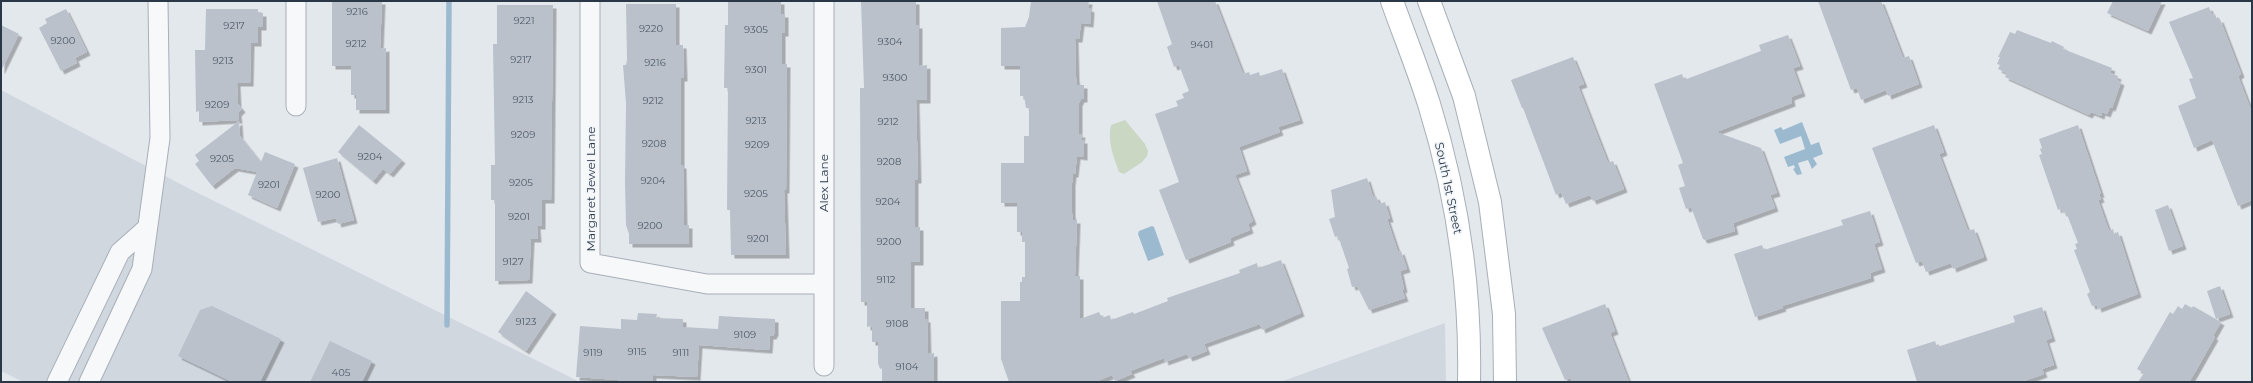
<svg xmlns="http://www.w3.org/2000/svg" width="2253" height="383" viewBox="0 0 2253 383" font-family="Montserrat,sans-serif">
<defs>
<filter id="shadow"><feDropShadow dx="3.5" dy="3.5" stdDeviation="0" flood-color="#0004"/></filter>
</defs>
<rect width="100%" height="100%" fill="#e3e8ed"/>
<path fill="#d1d7df" d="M1,90L188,188L580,382H23L1,371Z
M1445,323L1446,382H1280Z"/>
<path fill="#cad7c3" d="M1125,120L1145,144L1148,151L1147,156L1142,162L1124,174L1119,172C1114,158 1107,141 1111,125Z"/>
<path fill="#9bbad0" d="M1802,122L1811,145L1819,142L1823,154L1813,158L1817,164L1812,169L1808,160L1798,163L1802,174L1797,175L1793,169L1795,168L1794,165L1788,167L1784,157L1805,149L1801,136L1780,144L1774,130L1781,127L1783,130Z
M1152,226L1154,227L1164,255L1148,261L1138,234L1139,231Z"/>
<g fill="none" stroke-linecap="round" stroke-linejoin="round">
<path stroke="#9bbad0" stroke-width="5.5" d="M447,325L449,1"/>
</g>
<path fill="#bac1cb" filter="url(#shadow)" d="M332,1H382L380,49L386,48V110H356V95H351V66H332Z
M728,1H781V14H785V33H782V64H787L786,190H784L786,255H731L730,210H727L728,88H724L725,25H728Z
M861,1H916V25H919V66L927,65V100H916L918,180H915V227H920V262H911V308H925V319H927L928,354L934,353V382H882V368L880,369L878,363V342H872V326L867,327V302H861L860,88H864Z
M1031,1H1089L1088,8L1091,9L1090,24L1081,23L1079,39H1075L1076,77L1077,85H1084V99H1081L1079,103V134H1082L1081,140H1084V157L1077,156L1075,174H1073L1072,183V213L1073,220H1077L1075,276H1080V319L1099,312L1102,318L1110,315L1111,320L1133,312L1134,314L1168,301L1167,298L1240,273L1239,270L1257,263L1258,268L1281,260L1301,313L1262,330L1260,324L1204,344L1207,351L1189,358L1187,354L1165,362L1164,358L1130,371L1132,374L1115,381L1112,375L1095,382H1009L1001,359V301H1020V282H1022V277H1025V242H1022V232H1017V203H1001V163H1024V136H1029V108H1026L1024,96H1020V66H1001V28L1025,27L1029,17Z
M1157,1H1215L1243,74L1249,72L1250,75L1259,72L1260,76L1282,69L1300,120L1278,127L1280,132L1239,147L1247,171L1235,175L1253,221L1248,224L1250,230L1230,238L1231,242L1186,260L1159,190L1179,182L1155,114L1178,106L1176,101L1184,98L1182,94L1189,91L1179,65L1174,67L1167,47L1172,44Z
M1818,1H1881L1903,58L1909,56L1919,84L1888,96L1886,90L1861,100L1857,88L1851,90Z
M2113,1H2162L2148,31L2107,13Z
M626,4H676V45H683L684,78H681V165H683L684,225H689V244H629V234L626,225L625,183L626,103L623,65H626L627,60Z
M497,5H553L551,200H542V226H537L538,239H531L529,280L495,281V200H491V165H495L493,44H497Z
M2209,7L2212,15L2215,14L2217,20L2220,19L2241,74L2238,76L2252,113V200L2238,206L2212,140L2194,148L2178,106L2196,98L2189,79L2193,78L2169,22Z
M66,9L87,52L75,58L77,63L61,71L39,28L47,23L45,19Z
M206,9H258V13H263V27H258V43H251L250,83H237L238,104L242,109L238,113L239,120L199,122V111L196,112L195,50H205Z
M1,25L19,34L1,71Z
M2017,30L2051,43L2052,41L2064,47L2063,49L2112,68L2110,73L2118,76L2117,80L2121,82L2112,108L2110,107L2107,114L2102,112L2101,116L2091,112L2089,115L2005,77L2007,73L1998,69L2000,65L1997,64L2000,57H1998L2010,32L2015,34Z
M1788,35L1800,66L1793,68L1802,93L1791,97L1792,103L1716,132L1761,148L1777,193L1770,195L1775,208L1733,223L1735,231L1705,240L1703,239L1691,207L1686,209L1679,188L1685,186L1678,165L1683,163L1654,84L1682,74L1684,80L1761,51L1759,45Z
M1573,57L1584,84L1578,86L1608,163L1613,161L1624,189L1593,201L1590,195L1566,204L1561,192L1556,195L1523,108H1522L1511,80Z
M239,121L240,136L261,162L265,152L295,164L277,208L248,195L257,172L235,168L212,186L195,164L199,161L195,155Z
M359,125L402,160L390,174L383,169L373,181L338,152Z
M1934,125L1944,152L1939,154L1968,231L1974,229L1984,257L1953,269L1951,263L1926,272L1922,261L1916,263L1872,148Z
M2078,125L2101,194H2099L2101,199L2098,200L2109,231L2113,229L2114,234L2118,232L2138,294L2098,309L2097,305L2092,306L2087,294L2090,292L2074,250L2077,249L2075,244L2078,243L2066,212L2063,213L2061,208L2058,210L2039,155L2042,154L2040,149L2042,148L2039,139Z
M337,158L354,220L338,224L336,218L318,222L303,168Z
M1367,178L1373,197L1376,196L1379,204L1385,202L1390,219H1387L1398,252L1401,251L1407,269L1400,271L1404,289L1402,290L1405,298L1369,310L1357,286L1352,287L1347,269L1349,268L1338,236L1335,237L1329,219L1335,217L1331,190Z
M2168,205L2183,246L2169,251L2155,210Z
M1870,211L1880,242L1874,244L1882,269L1870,273L1871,278L1782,306L1783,308L1755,317L1734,254L1762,245L1764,250L1843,225L1841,220Z
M2220,286L2230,314L2216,319L2207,291Z
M526,291L553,311L526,351L498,332Z
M1605,304L1615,331L1610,333L1629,382H1572L1571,378L1565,380L1542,328Z
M2185,304L2192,308L2193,306L2221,322L2213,336L2215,337L2194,374L2189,382H2138L2144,373L2137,369L2170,312L2173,314L2178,306L2182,309Z
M212,306L281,339L260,382H232L178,356L200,310Z
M2042,307L2052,338L2046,340L2054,365L2042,369L2044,374L2021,382H1917L1907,350L1935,341L1937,347L2015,322L2013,316Z
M638,313L657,314L656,318L683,319V327L718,329L719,316L775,319V332L773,336H770L769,350L699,345L697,377L653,375V382H618V380L576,377L580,326L621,329V319L637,320Z
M330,341L372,361L362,382H310Z"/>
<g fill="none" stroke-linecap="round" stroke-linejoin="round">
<defs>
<path id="street" d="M296,1V106
M590,1V263L707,284H823
M824,366V1
M57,382L120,252L147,228
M89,382L142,269L160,138L158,1"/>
<path id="secondary" d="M1392,1C1404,35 1418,69 1429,104C1457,194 1471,288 1469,382
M1429,1L1464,96L1490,202L1504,314L1505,382"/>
</defs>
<use href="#street" stroke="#a7afb8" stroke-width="21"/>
<use href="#secondary" stroke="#a7afb8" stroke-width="24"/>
<use href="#street" stroke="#f7f8fa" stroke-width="19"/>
<use href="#secondary" stroke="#fff" stroke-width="22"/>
</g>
<g text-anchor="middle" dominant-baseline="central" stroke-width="3.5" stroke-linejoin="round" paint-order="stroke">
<g font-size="10" fill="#4d5a68">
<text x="357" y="11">9216</text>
<text x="524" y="20">9221</text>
<text x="234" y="25">9217</text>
<text x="651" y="28">9220</text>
<text x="756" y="29">9305</text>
<text x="63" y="40">9200</text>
<text x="890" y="41">9304</text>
<text x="356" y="43">9212</text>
<text x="1202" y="44">9401</text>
<text x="521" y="59">9217</text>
<text x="223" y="60">9213</text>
<text x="655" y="62">9216</text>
<text x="756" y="69">9301</text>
<text x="895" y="77">9300</text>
<text x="523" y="99">9213</text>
<text x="653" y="100">9212</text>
<text x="217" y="104">9209</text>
<text x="756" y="120">9213</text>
<text x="888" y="121">9212</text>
<text x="523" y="134">9209</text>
<text x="654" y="143">9208</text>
<text x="757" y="144">9209</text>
<text x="370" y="156">9204</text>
<text x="222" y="158">9205</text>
<text x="889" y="161">9208</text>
<text x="653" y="180">9204</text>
<text x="521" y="182">9205</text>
<text x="269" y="184">9201</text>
<text x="756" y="193">9205</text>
<text x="328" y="194">9200</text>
<text x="888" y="201">9204</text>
<text x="519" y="216">9201</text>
<text x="650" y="225">9200</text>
<text x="758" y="238">9201</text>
<text x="889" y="241">9200</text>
<text x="513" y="261">9127</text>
<text x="886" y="279">9112</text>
<text x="526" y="321">9123</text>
<text x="897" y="323">9108</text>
<text x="745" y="334">9109</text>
<text x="637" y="351">9115</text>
<text x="593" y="352">9119</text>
<text x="681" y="352">9111</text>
<text x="907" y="366">9104</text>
<text x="341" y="372">405</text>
</g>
<g font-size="12" fill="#293747" stroke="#f3f6f9">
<text transform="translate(823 183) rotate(-90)">Alex Lane</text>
<text transform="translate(1449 188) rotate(78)">South 1st Street</text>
<text transform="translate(590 189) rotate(-90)">Margaret Jewel Lane</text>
</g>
</g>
<rect width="2253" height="383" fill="none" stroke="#293747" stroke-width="4"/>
</svg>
